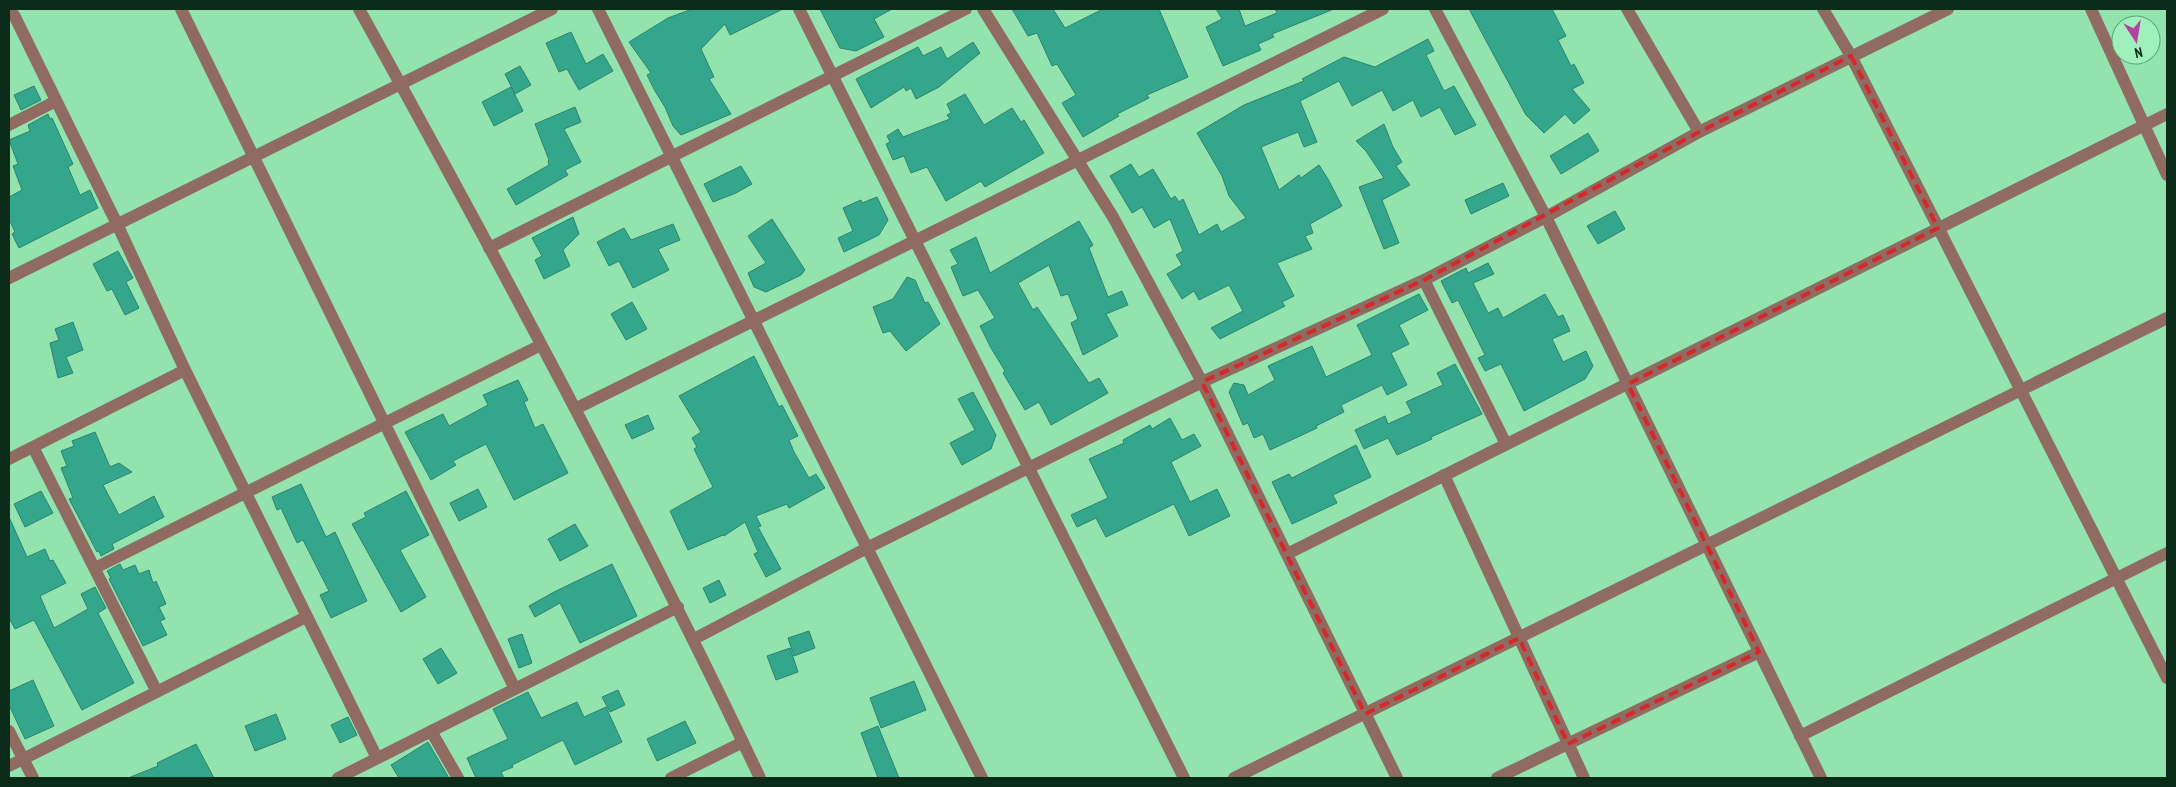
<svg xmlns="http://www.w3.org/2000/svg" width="2176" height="787" viewBox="0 0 2176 787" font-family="'PT Sans Narrow',sans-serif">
<rect width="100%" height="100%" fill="#92e3ae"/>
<path fill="#33a68c" stroke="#2e836f" d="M692,9H783L730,35L725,24L701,49L714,77L709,79L731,114L681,135L673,126L665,107L655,91L647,75L651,73L629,42L668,18Z
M820,9H892L874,19L884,37L856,51L840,48Z
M1012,9H1053L1065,28L1103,9H1159L1188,77L1147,95L1149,98L1117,114L1119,116L1083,137L1062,103L1076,95L1057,64L1052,66L1037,33L1028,36Z
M1216,9H1239L1245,26L1277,13L1275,9H1334L1272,34L1274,37L1258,44L1261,50L1223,66L1206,27L1222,19Z
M1469,9H1552L1566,36L1558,40L1571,66L1574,64L1584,83L1572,89L1590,110L1574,124L1565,114L1544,133L1526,115Z
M571,32L586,64L603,54L613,71L579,90L567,69L559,72L546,43Z
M1428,39L1434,51L1426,55L1444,91L1454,86L1476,125L1455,135L1440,107L1421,117L1413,100L1393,111L1382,90L1352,106L1339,81L1300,101L1317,142L1304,147L1298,132L1261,147L1279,190L1299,175L1301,178L1319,165L1328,179L1342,206L1310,224L1313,233L1305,236L1312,249L1277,263L1294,296L1282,302L1285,306L1220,339L1211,328L1243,311L1229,285L1199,300L1194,291L1182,299L1167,274L1182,265L1176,255L1183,251L1170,219L1154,228L1142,207L1132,213L1110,176L1131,164L1139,177L1153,169L1171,199L1175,196L1179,202L1183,199L1199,235L1217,224L1221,232L1246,218L1229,196L1222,176L1197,133L1244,105L1304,81L1302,79L1344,57L1375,67Z
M973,42L980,53L939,87L916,99L911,88L906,91L904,87L871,108L856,79L918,47L923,56L941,47L947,59Z
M520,66L531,85L515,94L505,74Z
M34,86L41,100L21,110L14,95Z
M511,87L523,111L494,126L482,102Z
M965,94L984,125L1012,108L1021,122L1024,120L1044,153L985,187L981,181L946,201L927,167L911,173L904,156L893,160L886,144L890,142L887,136L898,129L903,137L950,119L947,115L951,113L947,104Z
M575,107L581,122L564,129L581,162L565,170L568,175L516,205L507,189L549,165L548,161L549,160L535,124Z
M48,114L50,119L52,118L73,164L68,167L80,195L90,190L98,208L19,248L12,234L15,232L9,219V197L22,190L13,166L18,164L9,140L30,131L28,125Z
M1384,124L1393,147L1402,162L1396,166L1410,185L1382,200L1399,243L1384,249L1359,187L1384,178L1366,151L1356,141Z
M1588,133L1599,151L1561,174L1550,156Z
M741,166L752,184L736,193L713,202L704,184Z
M1503,183L1509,196L1471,214L1465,200Z
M877,197L888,220L879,235L844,252L838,238L853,231L843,208L861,200L862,203Z
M1615,211L1625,229L1598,244L1587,226Z
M573,217L579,234L563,250L570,266L544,279L535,260L542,256L532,238Z
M772,219L805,270L801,275L766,292L754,287L748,273L766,263L748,236Z
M1079,221L1093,245L1089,248L1108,297L1122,291L1128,305L1106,314L1118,336L1083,355L1071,323L1078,319L1068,294L1061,296L1049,265L1018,283L1033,310L1037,307L1089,383L1099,378L1108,393L1051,425L1039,402L1025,410L1003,373L1005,371L991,348L980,326L995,318L978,290L963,296L951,267L958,264L950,250L976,237L990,273Z
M673,224L680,240L658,249L669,270L633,288L619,261L609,266L597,242L624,228L631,240Z
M118,251L133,278L126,282L139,308L125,315L112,289L107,291L93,264Z
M1488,263L1494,274L1473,283L1488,313L1498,308L1503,318L1545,294L1558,317L1563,315L1570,331L1552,339L1563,362L1586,351L1593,366L1585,379L1524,411L1501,364L1485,371L1478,358L1485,355L1458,300L1452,303L1441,281L1466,268L1468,273Z
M907,277L915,280L925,303L928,302L940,324L906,351L890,331L883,333L873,307L893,299Z
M1419,294L1428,310L1399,325L1409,344L1391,353L1407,385L1387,395L1382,385L1341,405L1344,412L1316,426L1317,428L1270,450L1263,434L1254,438L1248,423L1243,425L1229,392L1234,383L1244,385L1248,395L1275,380L1268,366L1312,346L1326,377L1372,355L1357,325Z
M632,302L647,329L626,340L611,314Z
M73,322L83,350L66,357L73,373L58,378L50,343L59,340L55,329Z
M754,356L779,407L782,405L798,436L789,440L794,452L809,478L816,474L825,488L789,508L787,504L756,516L761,526L758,527L781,569L766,577L754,554L758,552L745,522L724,536L723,535L688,550L670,511L713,487L694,449L697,447L692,438L701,432L679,396Z
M1455,364L1482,414L1431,437L1432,439L1397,455L1388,438L1364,449L1355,430L1385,416L1388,424L1412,413L1406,402L1443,385L1437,373Z
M518,380L528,400L524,402L535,428L543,424L568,473L514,500L486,444L453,461L456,465L431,480L405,432L443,414L449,426L488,405L483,395Z
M973,392L996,435L991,449L962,465L950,443L975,430L958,399Z
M648,415L654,429L632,439L625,425Z
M1170,418L1182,440L1194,434L1201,446L1171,462L1190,502L1217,489L1230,516L1189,536L1174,504L1106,537L1096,518L1077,527L1071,515L1108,498L1089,459L1124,443L1123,440L1150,425L1152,429Z
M95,432L110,467L119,463L132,472L103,485L119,515L154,496L164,517L112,544L114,549L101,556L99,551L97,552L69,499L73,498L61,468L67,466L61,451L74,446L72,441Z
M1356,445L1371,477L1333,495L1337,503L1292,524L1272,482L1289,474L1292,478Z
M301,484L326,537L335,532L367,601L331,618L320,595L329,591L303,540L297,543L281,508L277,510L272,497Z
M478,489L487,507L459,521L450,503Z
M41,491L53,513L25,527L14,504Z
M406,491L429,535L400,550L426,597L401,612L352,524L366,517L364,513Z
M9,517L27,557L45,549L50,561L53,560L66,583L40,596L54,628L88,609L81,594L95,587L106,608L98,613L134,683L82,710L34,620L15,629L9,618Z
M575,524L588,546L560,561L548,539Z
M120,564L123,570L135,565L139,574L149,570L153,583L156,581L166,604L159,607L165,619L160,621L167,635L143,646L109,579L111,578L107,571Z
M612,564L637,616L580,643L560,603L535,617L529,606L554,592Z
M719,580L726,595L710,603L703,588Z
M809,631L815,648L794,656L788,638Z
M522,634L532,663L519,668L508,639Z
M441,648L457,673L438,684L423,659Z
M790,648L798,672L776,680L767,656Z
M33,680L54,726L25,739L9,705V691Z
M914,681L926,710L881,728L870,698Z
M618,690L625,705L610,712L602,697Z
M528,692L541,718L577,702L584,717L606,707L622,742L575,765L563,740L512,765L513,767L501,772L504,778H476L467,758L508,739L493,709Z
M276,714L286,739L255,751L245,726Z
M348,717L357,735L340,743L331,725Z
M685,721L696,743L657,761L647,739Z
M878,726L899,778H878L861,733Z
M428,742L449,778H399L391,765Z
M196,744L214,778H128L158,766L157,763Z"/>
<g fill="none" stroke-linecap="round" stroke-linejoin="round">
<path stroke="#8f6b62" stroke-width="12" d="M181,9L515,689
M359,9C499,262 636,517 760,778
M598,9L982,778
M799,9L1184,778
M983,9L1113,217L1202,382L1397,778
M1435,9L1546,217L1821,778
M1627,9L1699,132
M1823,9L1851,56L2167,678
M2091,9L2167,175
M14,15L117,224L185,370L377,758
M9,125L56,101
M489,248L966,9
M9,278L552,9
M1424,280L1506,444
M575,409L1383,9
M33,447L157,692
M9,459L185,370
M1444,475L1584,778
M1287,554L2167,114
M95,568L541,345
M694,639L867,548L1202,382L1424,280L1546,217L1699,132L1948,9
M9,731L33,778
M431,731L458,778
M1800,736L2167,553
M9,766L306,617
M338,778L678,607
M671,778L743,742
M1234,778L2167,318
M1497,778L1759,652"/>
</g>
<path fill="none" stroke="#d62828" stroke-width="4" stroke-dasharray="10 6" stroke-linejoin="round" d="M1851,56L1938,228L1628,384L1759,652L1568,744L1519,638L1365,714L1202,382L1424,280L1699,132Z"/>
<rect width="2176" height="787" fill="none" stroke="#0a2c18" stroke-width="20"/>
<g transform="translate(2136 40) rotate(168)"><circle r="24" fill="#9ff0bb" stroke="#63a27a"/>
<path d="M0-4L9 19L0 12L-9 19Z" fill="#b1429f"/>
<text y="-8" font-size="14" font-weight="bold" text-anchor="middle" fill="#0a2c18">N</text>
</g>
</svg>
